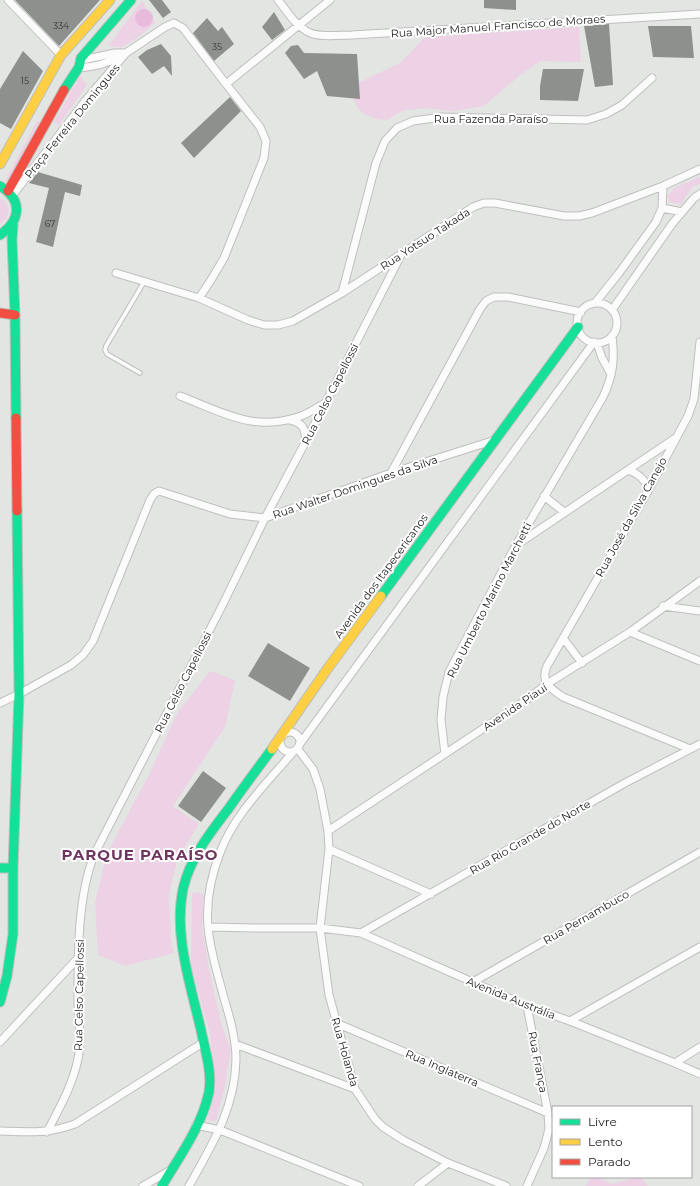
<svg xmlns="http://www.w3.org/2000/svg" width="700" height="1186" viewBox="0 0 700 1186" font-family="Montserrat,sans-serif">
<rect width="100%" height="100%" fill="#e2e5e2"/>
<path fill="#edd1e4" d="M142,1L155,23L134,40L122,47L108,46Z
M579,27L581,62L540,61L519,76L484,106L453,111L424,108L402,111L387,120C375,119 360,116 355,102C353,98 353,91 352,86L400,63L425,37Z
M80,76L87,85L59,125L54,122Z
M37,121L41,123L8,183L5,181Z
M700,177V184L693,186L681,204L672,203L669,201L668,195L676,187Z
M0,198L5,201L9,210L6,219L0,224Z
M210,671L235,680L225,727L173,806L199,824L177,860L169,895L171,940L174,953L125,966L98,955L95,903L107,853L150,773L176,715Z
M198,892L204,896L202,926L209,969L222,1027L231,1049L224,1090L216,1121L207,1120L216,1086L210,1034L191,965L192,894Z
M592,1177L599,1178L611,1184L638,1177L641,1178L648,1186H585Z"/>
<path fill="#e8badb" d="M135 18a9 9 0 1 1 18 0a9 9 0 1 1-18 0Z"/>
<path fill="#8e908e" d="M15,0H100L59,46Z
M149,0H162L171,12L163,18Z
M484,0H516V10L484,8Z
M274,12L285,30L272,40L262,27Z
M207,18L218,31L222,27L234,44L214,61L193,33Z
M609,24L613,85L595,87L584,26Z
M648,26H691L694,58L653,57Z
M161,44L171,56L172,76L164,66L152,74L138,57L147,50Z
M298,45L304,53L357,54L360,99L327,96L317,71L304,79L285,53L291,46Z
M23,51L43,71L11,129L0,123V89Z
M543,69H584L578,101L540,100V86Z
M230,97L241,111L194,158L181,143Z
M38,172L82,185L80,196L65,192L53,247L36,242L49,188L29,183Z
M268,643L310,668L290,701L248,676Z
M203,771L226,788L201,822L178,806Z"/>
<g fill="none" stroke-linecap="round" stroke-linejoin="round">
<defs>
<path id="lane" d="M140,373L107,354L105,350L106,346L144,282"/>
<path id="street" d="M8,0L61,55
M278,0C287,11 295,25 308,32C319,38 340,35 352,35L700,14
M82,60L115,53H126
M78,68C94,67 107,64 121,56
M226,84L330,0
M12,196L86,100L126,53L165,27L174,23L183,28L226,84L260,127L266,141L264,158L224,258L211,280L199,298
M662,208L682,212
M116,273L199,298L248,320L264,325H278L293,321L342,293L473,207L484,203H495L564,216H579L592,213L663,186L700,169
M342,293L376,163L385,141L397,128L413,121L442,117L587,120L606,114L622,105L652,78
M595,303L619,273L656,222L662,208L663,186
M577 323a20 20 0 1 1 40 0a20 20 0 1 1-40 0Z
M612,310L672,224L694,198L700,194
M597,343L602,358L611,374
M180,396C222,412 254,433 301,416C309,413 317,408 325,403
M290,420C303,423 305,428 306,441
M628,470C639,474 644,479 649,489
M391,473L480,309L486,301L494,297H508L581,312
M544,496L564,512
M518,544L674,439
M663,606L700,611
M630,632L700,661
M563,638L582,663
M0,703L19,694L71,665L83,655L93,641L150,500L154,494L159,491L230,514L265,518L391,473L495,440
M280 742a10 10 0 1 1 20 0a10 10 0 1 1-20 0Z
M299,745L594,342
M297,748L313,769L320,789L328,831L329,849L320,928L329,995L355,1089L375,1119L383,1127L403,1140L448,1163L506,1186
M690,749L563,697C550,688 540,682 547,666L649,489L688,416L694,399L700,342
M445,754L441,720L443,697L449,672L516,545L603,397C613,376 615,359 612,336
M328,831L525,701L547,684L630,632L700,581
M329,849L431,894
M208,927L259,928H320L361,933L527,1006L570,1021L675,1063L700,1074
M361,933L625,783L700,744
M473,982L700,852
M527,1006L548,1113L549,1129L544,1148L527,1186
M570,1021L700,947
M336,1023L548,1113
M0,1042L78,958
M235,1044L355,1089
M675,1063L700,1047
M196,1125L220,1130L359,1186
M0,1131C27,1132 48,1134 75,1124L204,1042
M47,1132C60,1107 75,1081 79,1053C81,1037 79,1019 78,1004C78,956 77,896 95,853L222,606L265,518L306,441L401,255
M143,1186L169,1171
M189,1186C212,1145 235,1108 236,1060C236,1039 230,1018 224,998C218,975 210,951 208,927C206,903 211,876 220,853C234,814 268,782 294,751
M418,1186L448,1163"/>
<path id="fast" d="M64,90L79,67L81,58L131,0
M0,186C23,200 21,220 0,235
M13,225L12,240L15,315L16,418
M381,596L578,327
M0,868H13
M0,1002L7,976L13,934V868L19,694L17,511
M162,1186C179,1157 202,1126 209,1092C212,1073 206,1053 202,1035C192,988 173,937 183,889C190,858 210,833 229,808C243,788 257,769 272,749"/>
<path id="slow" d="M0,164L61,55L110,0
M272,749L328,668L381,596"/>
<path id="jam" d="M8,191L64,90
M0,313L15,315
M16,418L17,511"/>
</defs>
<use href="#lane" stroke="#bec0be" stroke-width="5.5"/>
<use href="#street" stroke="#bec0be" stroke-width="9"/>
<use href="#fast" stroke="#bec0be" stroke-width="11"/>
<use href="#slow" stroke="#bec0be" stroke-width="11"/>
<use href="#jam" stroke="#bec0be" stroke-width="11"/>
<use href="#lane" stroke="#fbfbfb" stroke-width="3.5"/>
<use href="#street" stroke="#fbfbfb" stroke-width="7"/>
<use href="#fast" stroke="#16e098" stroke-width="9"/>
<use href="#slow" stroke="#ffcf43" stroke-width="9"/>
<use href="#jam" stroke="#f24e42" stroke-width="9"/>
</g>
<g text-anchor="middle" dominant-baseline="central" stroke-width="4" stroke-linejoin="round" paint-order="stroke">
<g font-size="9" fill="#363836">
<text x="61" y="25">334</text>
<text x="217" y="46">35</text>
<text x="25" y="80">15</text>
<text x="50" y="223">67</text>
</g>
<g font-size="11" fill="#191b19" stroke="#fff">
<text transform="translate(498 26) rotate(-4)">Rua Major Manuel Francisco de Moraes</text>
<text x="491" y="119">Rua Fazenda Paraíso</text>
<text transform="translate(72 121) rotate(-51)">Praça Ferreira Domingues</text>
<text transform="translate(425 239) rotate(-33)">Rua Yotsuo Takada</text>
<text transform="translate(330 394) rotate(-63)">Rua Celso Capellossi</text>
<text transform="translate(355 487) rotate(-19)">Rua Walter Domingues da Silva</text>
<text transform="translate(631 517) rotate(-61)">Rua José da Silva Canejo</text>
<text transform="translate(381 576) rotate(-54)">Avenida dos Itapecericanos</text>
<text transform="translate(489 600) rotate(-63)">Rua Umberto Marino Marchetti</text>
<text transform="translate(183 682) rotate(-63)">Rua Celso Capellossi</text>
<text transform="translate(515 707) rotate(-34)">Avenida Piauí</text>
<text transform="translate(530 837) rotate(-30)">Rua Rio Grande do Norte</text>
<text transform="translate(586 917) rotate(-30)">Rua Pernambuco</text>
<text transform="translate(79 995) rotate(-89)">Rua Celso Capellossi</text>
<text transform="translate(511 998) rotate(22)">Avenida Austrália</text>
<text transform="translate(345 1052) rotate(74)">Rua Holanda</text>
<text transform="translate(538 1062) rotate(79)">Rua França</text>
<text transform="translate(442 1068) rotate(23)">Rua Inglaterra</text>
</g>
<g font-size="15" font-weight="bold" letter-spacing="1" fill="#6e3560" stroke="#fff">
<text x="140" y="854">PARQUE PARAÍSO</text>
</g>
</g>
<rect x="552" y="1106" width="140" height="72" fill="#ffffff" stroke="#a3a4a3"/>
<rect x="560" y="1119" width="20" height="6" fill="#16e098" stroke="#a3a4a3"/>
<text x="588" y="1126" font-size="12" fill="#191b19">Livre</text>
<rect x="560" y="1139" width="20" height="6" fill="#ffcf43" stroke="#a3a4a3"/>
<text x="588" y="1146" font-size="12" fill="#191b19">Lento</text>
<rect x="560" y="1159" width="20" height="6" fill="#f24e42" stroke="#a3a4a3"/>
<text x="588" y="1166" font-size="12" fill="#191b19">Parado</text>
</svg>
